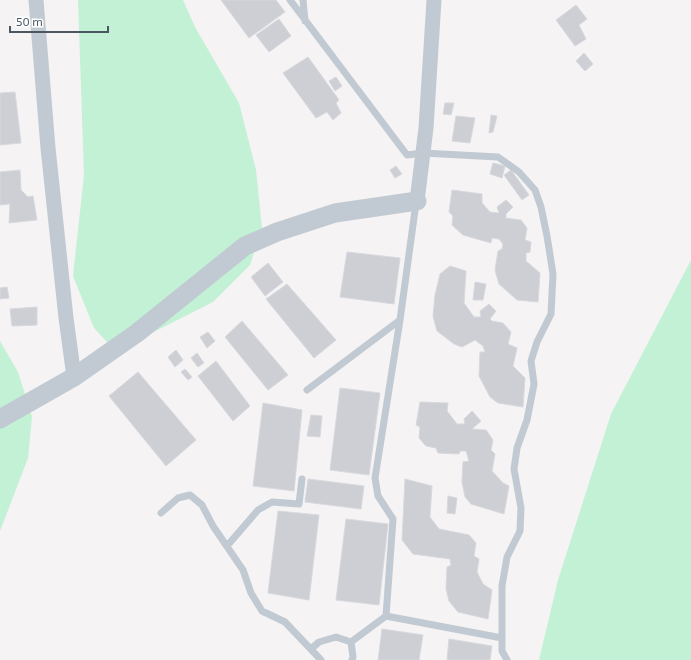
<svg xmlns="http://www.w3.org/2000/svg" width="691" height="660" viewBox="0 0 691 660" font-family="'Exo 2',sans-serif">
<rect width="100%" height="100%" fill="#f5f3f3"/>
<path fill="#c3f1d5" d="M78,0H183L195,27L239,103L256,170L262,228L250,265L213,302L128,345L109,344L94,328L73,276L84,175Z
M691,260V660H539L558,580L611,414Z
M0,341L18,372L32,417L28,458L0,531Z"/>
<path fill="#cdcfd5" stroke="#d7d9de" d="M221,0H276L285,12L249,38Z
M576,5L587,19L579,25L586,39L575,46L556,20Z
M279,19L291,36L269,52L256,35Z
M584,53L593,64L585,71L576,61Z
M308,57L339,100L336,103L341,113L333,120L327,112L316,118L283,73Z
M336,77L342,86L335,91L329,81Z
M15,92L21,143L0,145V93Z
M445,103H454L451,115L443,114Z
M491,115L497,116L493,132L489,133Z
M456,116L475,118L470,143L452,141Z
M493,163L505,166L502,178L490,174Z
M396,166L402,174L395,178L390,170Z
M20,170L21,190L28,197L33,196L37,220L9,223L10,204L0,205V172Z
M511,170L529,195L522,200L504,175Z
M452,190L482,194V203L490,212L499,213L497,207L506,200L513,207L506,214V218L521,220L527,228L525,240L531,242L530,252L526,253V261L540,273L538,302L517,300L499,284L495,270L498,251L502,249L503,244L499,239L492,238L491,243L463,235L452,225L453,216L449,212Z
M347,252L400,258L394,304L340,297Z
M268,263L283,282L265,296L251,277Z
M450,266L466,271L464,303L474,317H481L480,311L489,304L496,311L490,319L492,321L503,323L511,332L508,344L517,348L513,366L525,378L523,407L498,403L490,397L479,376L480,352H485L483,346L475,340L462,347L454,344L437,331L433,316L435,295L440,274Z
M475,282L486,284L483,300H473Z
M287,284L336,340L314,358L266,299Z
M7,287L9,298L0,299V288Z
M37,307V325L12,326L10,309Z
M242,321L288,375L268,390L225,337Z
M208,332L215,341L207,348L200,337Z
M176,350L183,360L175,367L168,357Z
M197,353L204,363L198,367L191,358Z
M216,361L250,406L233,421L198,376Z
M185,369L192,377L188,380L181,372Z
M138,372L196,440L166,466L109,396Z
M340,388L380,393L369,475L330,470Z
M420,402L448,403L447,411L457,424H465L464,419L472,411L481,421L472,429L486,430L493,440L491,450L495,454L492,471L503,483L509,486L504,514L471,504L465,497L462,482L463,462L469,461L466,451H460L459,454L438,453L436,448L426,446L419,438L420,427L416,425Z
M263,403L302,410L294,491L253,486Z
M311,415L322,416L320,437L307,436Z
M308,479L364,486L361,509L305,502Z
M405,479L432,486L430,517L439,529L469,535L476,543L474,556L479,559L477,572L483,584L492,590L488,619L458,612L449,601L446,589L447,567L451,565L450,559L413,554L402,540Z
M448,496L457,498L455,514L447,513Z
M278,511L319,515L309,600L268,593Z
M346,519L388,524L379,605L336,600Z
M382,629L423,635L419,660H378Z
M449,639L492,646L490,660H447Z"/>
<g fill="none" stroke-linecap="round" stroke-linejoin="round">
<path stroke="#c1cad2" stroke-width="7" d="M290,0L407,155L423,153L498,157L519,172L535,190L541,207L547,236L553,274L551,314L537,342L531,361L534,384L527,420L517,448L514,469L521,508L520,531L507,557L502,586V651L507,660
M303,0L305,21
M307,390L400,320
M161,513L178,498L190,495L202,505L213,526L243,570L251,593L262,611L285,622L321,660
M227,546L258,510L272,502L299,504L302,479
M386,616L502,638
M311,649L319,642L336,637L351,642
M352,660L353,657L351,642L386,616L393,519L378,496L375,478L400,320L416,203"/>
<path stroke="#c1cad2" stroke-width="15" d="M36,0L48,148L66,318L74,377
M417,201L426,128L434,0"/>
<path stroke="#c1cad2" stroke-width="19" d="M0,419L74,377L137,333L245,246L277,232L335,213L417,201"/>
</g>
<path d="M10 26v6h98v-6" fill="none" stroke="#4a5661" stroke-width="2"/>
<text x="16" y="26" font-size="12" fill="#4a5661" stroke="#ffffff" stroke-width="3" paint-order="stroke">50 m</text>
</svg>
